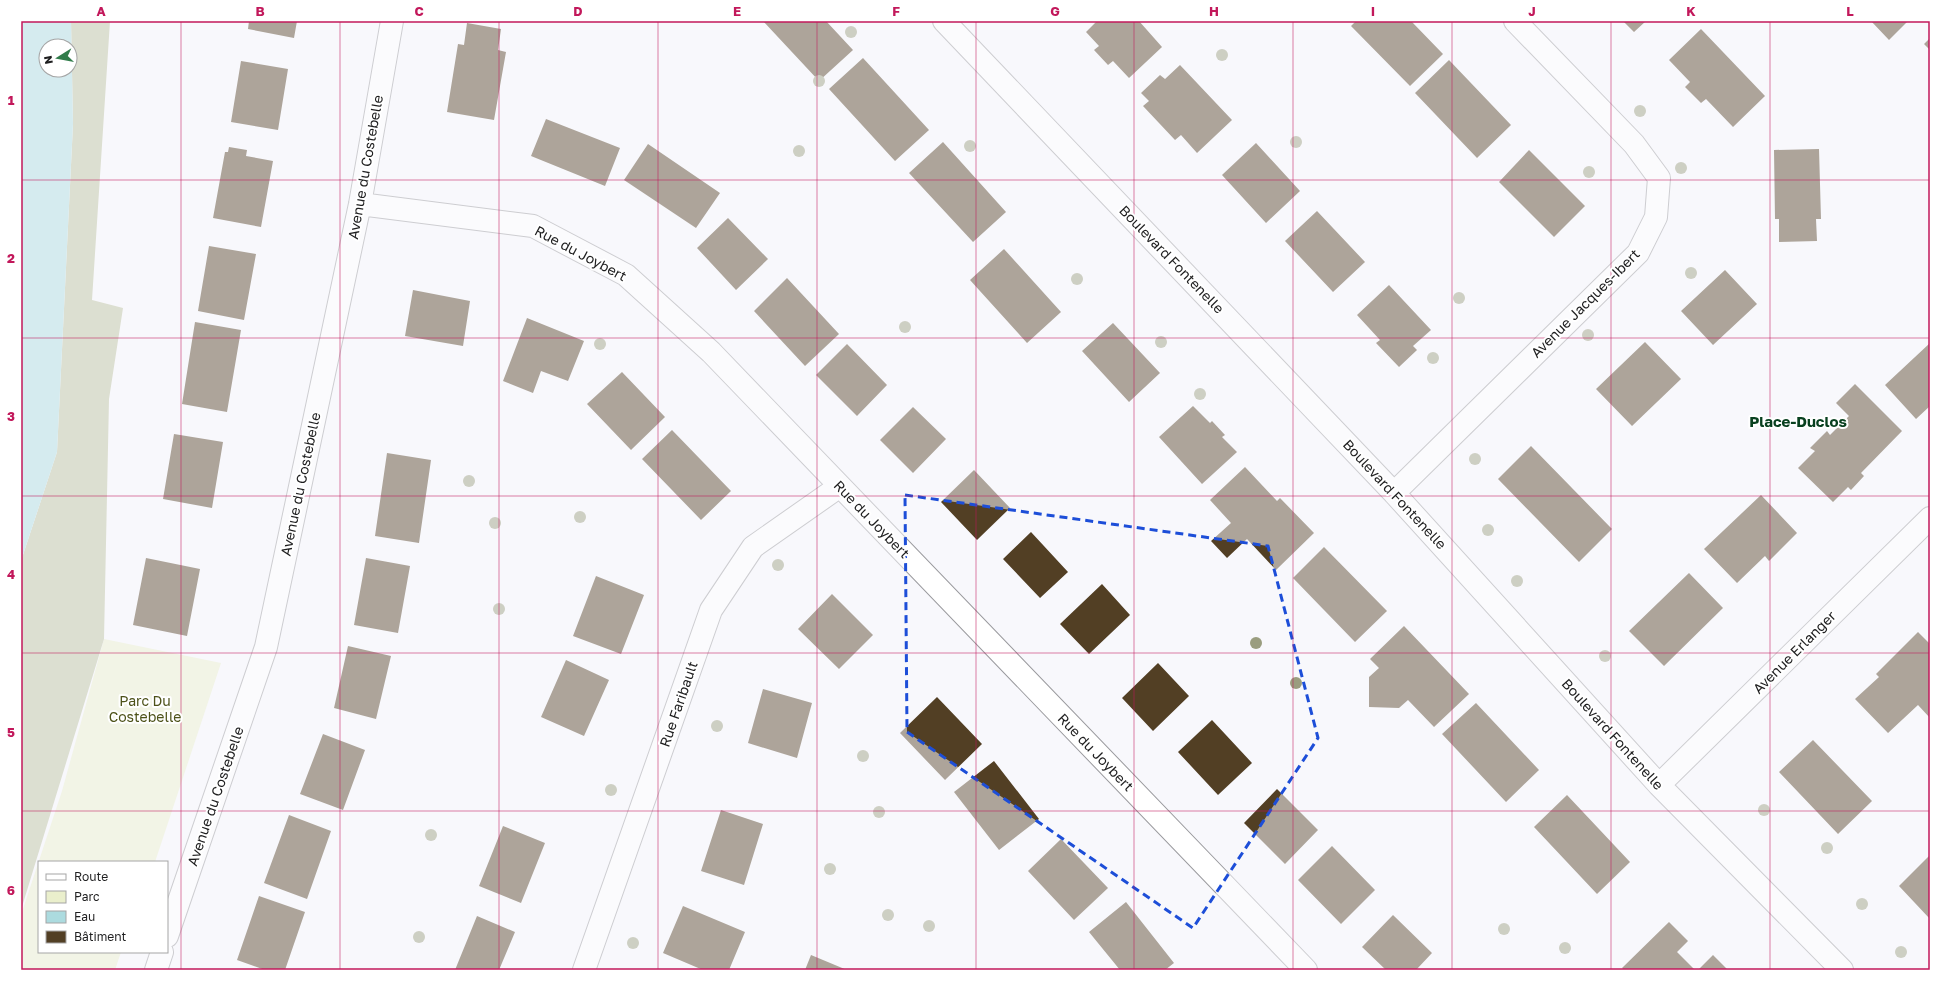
<svg xmlns="http://www.w3.org/2000/svg" width="1951" height="991" viewBox="0 0 1951 991" font-family="'Golos Text',sans-serif">
<rect width="100%" height="100%" fill="#f8f8fc"/>
<path fill="#eaefcc" d="M104,639L221,663L155,862H39V952H121L115,970H21V915L62,791Z"/>
<path fill="#bbc09d" d="M71,21H110L92,300L123,308L109,399L104,639L21,910V561L57,452L73,124Z"/>
<path fill="#acdbdf" fill-rule="evenodd" d="M21,21H71L73,124L57,452L21,561ZM46,46H70V70H46Z"/>
<path fill="#523f24" d="M249,21H297L294,38L248,29Z
M763,21H826L853,50L819,81Z
M1097,21H1139L1162,47L1129,78L1113,61L1108,65L1094,50L1099,46L1086,32Z
M1356,21H1411L1443,54L1410,86L1351,26Z
M1623,21H1646L1634,32Z
M1871,21H1908L1889,40Z
M467,23L501,29L498,50L506,52L494,120L447,112L458,44L464,45Z
M1701,29L1765,96L1733,127L1706,99L1701,103L1685,87L1690,82L1669,60Z
M1930,38V50L1924,44Z
M863,58L929,130L895,161L829,89Z
M1449,60L1511,125L1477,158L1415,93Z
M241,61L288,69L278,130L231,122Z
M1180,65L1232,120L1197,153L1181,135L1175,140L1143,106L1149,101L1141,93L1160,75L1165,79Z
M546,119L620,148L605,186L531,156Z
M943,142L1006,212L973,242L909,173Z
M1256,143L1300,191L1266,223L1222,175Z
M648,144L720,193L696,228L624,180Z
M229,147L247,150L246,156L273,161L261,227L213,218L225,152H228Z
M1819,149L1821,219H1816L1817,241L1779,242V219H1775L1774,150Z
M1529,150L1585,206L1554,237L1499,182Z
M1317,211L1365,262L1333,292L1285,241Z
M728,218L768,259L736,290L697,248Z
M209,246L256,254L244,320L198,311Z
M1004,249L1061,312L1027,343L970,280Z
M1725,270L1757,304L1713,345L1681,311Z
M787,278L839,334L805,366L754,311Z
M1389,285L1431,330L1413,346L1417,350L1399,367L1376,343L1380,340L1357,315Z
M413,290L470,301L463,346L405,336Z
M527,318L584,341L568,381L541,371L533,393L503,381Z
M195,322L241,330L227,412L182,404Z
M1113,323L1160,373L1129,402L1082,351Z
M1645,342L1681,379L1632,426L1596,389Z
M1930,343V406L1916,419L1885,385Z
M847,344L887,385L857,416L816,375Z
M622,372L665,417L631,450L587,404Z
M1855,384L1902,431L1861,473L1864,476L1851,490L1848,487L1833,502L1798,468L1815,451L1810,448L1827,431L1830,435L1849,416L1836,403Z
M1193,406L1210,423L1212,421L1225,435L1222,437L1237,452L1202,484L1159,437Z
M913,407L946,439L913,473L880,440Z
M672,430L731,491L701,520L642,459Z
M174,434L223,442L212,508L163,499Z
M1531,446L1612,529L1579,562L1498,479Z
M387,453L431,460L419,543L375,536Z
M1245,467L1277,501L1280,498L1314,533L1276,570L1247,539L1227,558L1211,541L1231,523L1210,500Z
M974,470L1010,508L977,540L941,502Z
M1761,495L1797,533L1769,561L1765,556L1737,583L1704,549Z
M1031,532L1068,572L1040,598L1003,559Z
M1324,547L1387,611L1355,642L1293,578Z
M146,558L200,569L187,636L133,625Z
M366,558L410,566L398,633L354,625Z
M1689,573L1723,608L1664,666L1629,631Z
M596,576L644,595L621,654L573,636Z
M1102,584L1130,615L1089,654L1060,624Z
M832,594L873,635L839,669L798,629Z
M1404,626L1469,694L1434,727L1408,700L1399,708L1369,707V677L1379,668L1370,659Z
M1918,632L1930,644V718L1918,705L1888,733L1855,699L1879,677L1876,674Z
M348,646L391,656L376,719L334,708Z
M566,660L609,680L584,736L541,717Z
M1158,663L1189,696L1153,731L1122,698Z
M763,689L812,703L797,758L748,743Z
M937,697L982,744L945,780L900,733Z
M1476,703L1539,770L1506,802L1442,734Z
M1212,720L1252,763L1218,795L1178,752Z
M323,734L365,750L343,810L300,794Z
M1813,740L1872,801L1838,834L1779,772Z
M994,761L1039,819L999,850L954,792Z
M1277,789L1318,830L1285,864L1244,823Z
M1567,795L1630,862L1597,894L1534,827Z
M721,810L763,824L744,885L701,871Z
M289,815L331,831L307,899L264,883Z
M503,826L545,843L521,903L479,886Z
M1061,839L1108,888L1074,920L1028,871Z
M1332,846L1375,890L1341,924L1298,880Z
M1930,855V919L1899,886Z
M259,896L305,912L285,970H265L237,960Z
M1126,902L1174,963L1165,970H1120L1089,932Z
M683,906L745,932L729,970H703L663,953Z
M1393,915L1432,953L1416,970H1386L1362,947Z
M477,916L515,932L499,970H455Z
M1669,922L1688,941L1677,952L1695,970H1624L1622,968Z
M811,955L847,970H805Z
M1713,955L1728,970H1698Z"/>
<g fill="none" stroke-linecap="round" stroke-linejoin="round">
<defs>
<path id="street" d="M944,21L1394,493L1659,785L1842,970
M360,204L533,226L626,275L711,352L1306,970
M1394,493L1638,253L1656,217L1659,178L1634,144L1515,21
M1659,785L1930,518
M167,936L266,647L360,204L392,21
M156,970L162,952
M584,970L711,610L753,547L840,486"/>
</defs>
<use href="#street" stroke="#9a9a9e" stroke-width="24"/>
<use href="#street" stroke="#fff" stroke-width="22"/>
</g>
<g fill="#9a9d7f">
<circle cx="851" cy="32" r="6"/>
<circle cx="1222" cy="55" r="6"/>
<circle cx="819" cy="81" r="6"/>
<circle cx="1640" cy="111" r="6"/>
<circle cx="1296" cy="142" r="6"/>
<circle cx="970" cy="146" r="6"/>
<circle cx="799" cy="151" r="6"/>
<circle cx="1681" cy="168" r="6"/>
<circle cx="1589" cy="172" r="6"/>
<circle cx="1691" cy="273" r="6"/>
<circle cx="1077" cy="279" r="6"/>
<circle cx="1459" cy="298" r="6"/>
<circle cx="905" cy="327" r="6"/>
<circle cx="1588" cy="335" r="6"/>
<circle cx="1161" cy="342" r="6"/>
<circle cx="600" cy="344" r="6"/>
<circle cx="1433" cy="358" r="6"/>
<circle cx="1200" cy="394" r="6"/>
<circle cx="1475" cy="459" r="6"/>
<circle cx="469" cy="481" r="6"/>
<circle cx="580" cy="517" r="6"/>
<circle cx="495" cy="523" r="6"/>
<circle cx="1488" cy="530" r="6"/>
<circle cx="778" cy="565" r="6"/>
<circle cx="1517" cy="581" r="6"/>
<circle cx="499" cy="609" r="6"/>
<circle cx="1256" cy="643" r="6"/>
<circle cx="1605" cy="656" r="6"/>
<circle cx="1296" cy="683" r="6"/>
<circle cx="717" cy="726" r="6"/>
<circle cx="863" cy="756" r="6"/>
<circle cx="611" cy="790" r="6"/>
<circle cx="1764" cy="810" r="6"/>
<circle cx="879" cy="812" r="6"/>
<circle cx="431" cy="835" r="6"/>
<circle cx="1827" cy="848" r="6"/>
<circle cx="830" cy="869" r="6"/>
<circle cx="1862" cy="904" r="6"/>
<circle cx="888" cy="915" r="6"/>
<circle cx="929" cy="926" r="6"/>
<circle cx="1504" cy="929" r="6"/>
<circle cx="419" cy="937" r="6"/>
<circle cx="633" cy="943" r="6"/>
<circle cx="1565" cy="948" r="6"/>
<circle cx="1901" cy="952" r="6"/>
</g>
<path d="M0 0H1951V991H0ZM905,495L1268,546L1318,738L1193,928L907,732Z" fill="#f8f8fc" fill-opacity=".55" fill-rule="evenodd"/>
<path fill="none" stroke="#1d4ed8" stroke-width="3" stroke-dasharray="8 5" stroke-linejoin="round" d="M905,495L1268,546L1318,738L1193,928L907,732Z"/>
<path fill="none" stroke="#c2185b" stroke-width="1" stroke-opacity="0.55" d="M181,21V970M340,21V970M499,21V970M658,21V970M817,21V970M976,21V970M1134,21V970M1293,21V970M1452,21V970M1611,21V970M1770,21V970M21,180H1930M21,338H1930M21,496H1930M21,653H1930M21,811H1930"/>
<g text-anchor="middle" dominant-baseline="central" stroke-width="4" stroke-linejoin="round" paint-order="stroke">
<g font-size="14" fill="#1e1e1f" stroke="#fff">
<text transform="translate(365 167) rotate(-80)">Avenue du Costebelle</text>
<text transform="translate(581 253) rotate(28)">Rue du Joybert</text>
<text transform="translate(1172 259) rotate(46)">Boulevard Fontenelle</text>
<text transform="translate(1585 303) rotate(-45)">Avenue Jacques-Ibert</text>
<text transform="translate(300 484) rotate(-78)">Avenue du Costebelle</text>
<text transform="translate(1395 494) rotate(47)">Boulevard Fontenelle</text>
<text transform="translate(872 519) rotate(46)">Rue du Joybert</text>
<text transform="translate(1794 652) rotate(-45)">Avenue Erlanger</text>
<text transform="translate(678 704) rotate(-71)">Rue Faribault</text>
<text transform="translate(1613 734) rotate(48)">Boulevard Fontenelle</text>
<text transform="translate(1096 752) rotate(46)">Rue du Joybert</text>
<text transform="translate(215 796) rotate(-71)">Avenue du Costebelle</text>
</g>
<g font-size="14" fill="#4d5219" stroke="#fff">
<text x="145" y="700">Parc Du<tspan x="145" dy="16">Costebelle</tspan></text>
</g>
<g font-size="15" font-weight="bold" fill="#094120" stroke="#fff">
<text x="1798" y="421">Place-Duclos</text>
</g>
</g>
<rect width="1951" height="991" fill="none" stroke="#ffffff" stroke-width="44"/>
<rect x="38" y="861" width="130" height="92" fill="#ffffff" stroke="#a5a5a5"/>
<rect x="46" y="874" width="20" height="6" fill="#ffffff" stroke="#a5a5a5"/>
<text x="74" y="881" font-size="12" fill="#1e1e1f">Route</text>
<rect x="46" y="891" width="20" height="12" fill="#eaefcc" stroke="#a5a5a5"/>
<text x="74" y="901" font-size="12" fill="#1e1e1f">Parc</text>
<rect x="46" y="911" width="20" height="12" fill="#acdbdf" stroke="#a5a5a5"/>
<text x="74" y="921" font-size="12" fill="#1e1e1f">Eau</text>
<rect x="46" y="931" width="20" height="12" fill="#523f24" stroke="#a5a5a5"/>
<text x="74" y="941" font-size="12" fill="#1e1e1f">Bâtiment</text>
<g transform="translate(58 58) rotate(259)"><circle r="19" fill="#ffffff" stroke="#a5a5a5"/>
<path d="M0-3L7 15L0 10L-7 15Z" fill="#307c4a"/>
<text y="-6" font-size="11" font-weight="bold" text-anchor="middle" fill="#1e1e1f">N</text>
</g>
<rect x="22" y="22" width="1907" height="947" fill="none" stroke="#c2185b" stroke-width="1.5"/>
<g font-size="13" text-anchor="middle" font-weight="bold" fill="#c2185b">
<text x="101" y="16">A</text>
<text x="260" y="16">B</text>
<text x="419" y="16">C</text>
<text x="578" y="16">D</text>
<text x="737" y="16">E</text>
<text x="896" y="16">F</text>
<text x="1055" y="16">G</text>
<text x="1214" y="16">H</text>
<text x="1373" y="16">I</text>
<text x="1532" y="16">J</text>
<text x="1691" y="16">K</text>
<text x="1850" y="16">L</text>
<text x="11" y="105">1</text>
<text x="11" y="263">2</text>
<text x="11" y="421">3</text>
<text x="11" y="579">4</text>
<text x="11" y="737">5</text>
<text x="11" y="895">6</text>
</g>
</svg>
